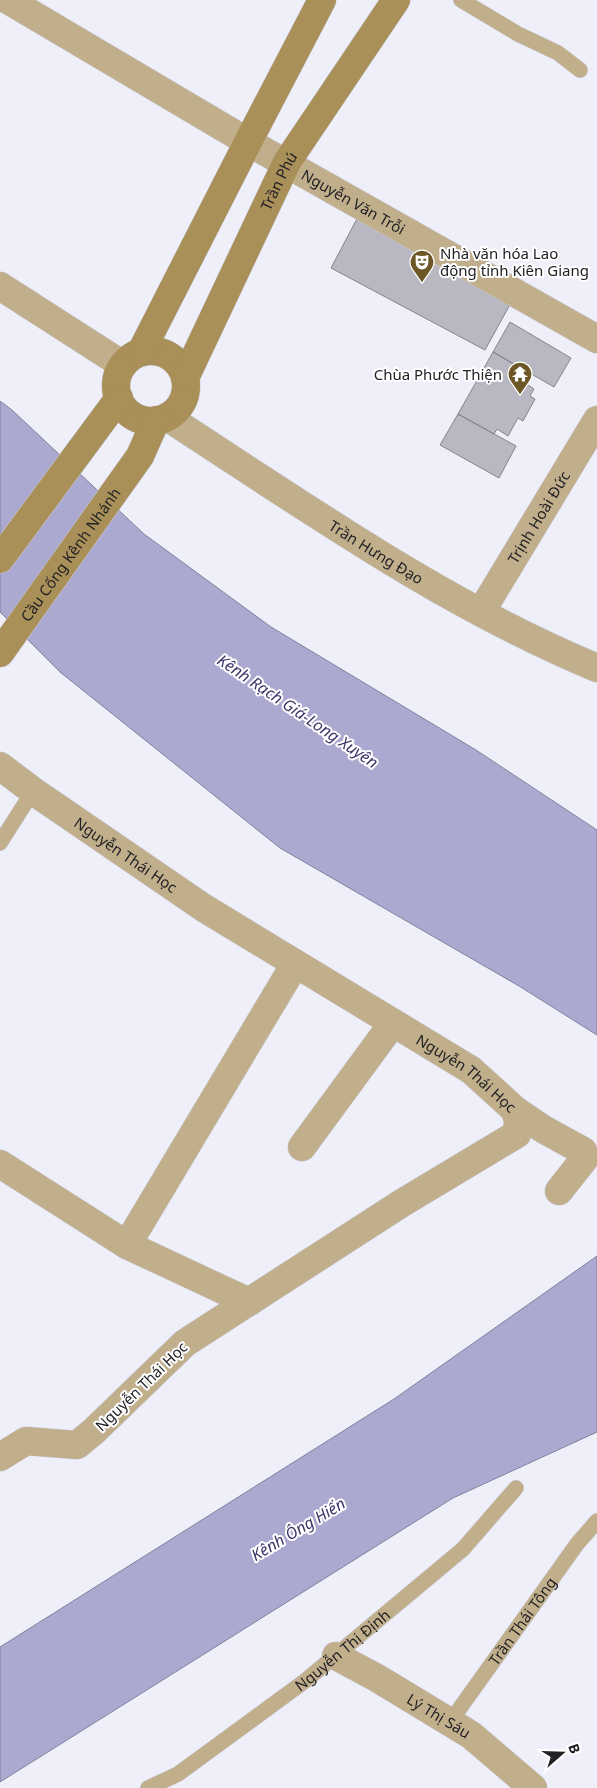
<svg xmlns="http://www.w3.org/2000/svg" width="597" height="1788" viewBox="0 0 597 1788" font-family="'Noto Sans',sans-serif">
<rect width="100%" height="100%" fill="#efeffa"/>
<path fill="#aba9d0" stroke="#82809d" d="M0,401L12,410L144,534L271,627L476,750L597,830V1035L519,986L280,848L60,672L0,612Z
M597,1256V1432L453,1498L0,1782V1647L394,1399Z"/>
<path fill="#b8b7c2" stroke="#84848e" d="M360,213L513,299L485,350L331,268Z
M510,322L571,358L554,387L493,352Z
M493,352L527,372L522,381L534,389L530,396L535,399L523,421L518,418L508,436L497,429L494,434L458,414Z
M458,414L516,446L499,478L440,445Z"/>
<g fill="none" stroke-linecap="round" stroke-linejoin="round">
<defs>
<g id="service">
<path d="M461,0L518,34L558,53L580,70"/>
<path d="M0,843L33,791"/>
<path id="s1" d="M450,1722L577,1544L597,1521"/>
<path id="s2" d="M148,1788L178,1774L305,1681L463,1549L516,1488"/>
</g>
<g id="minor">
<path id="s3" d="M8,0L248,142L597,339"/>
<path id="s4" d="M481,612L597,420"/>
<path id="s5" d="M0,766L33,791L204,908L471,1070L515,1110L518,1121L517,1134L402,1203L185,1343L94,1431L77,1445L26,1441L0,1457"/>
<path d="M515,1110L543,1129L583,1151L585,1158L559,1191"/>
<path d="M302,1147L393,1023"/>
<path d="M0,1164L127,1245L249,1302"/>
<path d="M127,1245L295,964"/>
<path id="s6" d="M336,1656L377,1678L471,1735L533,1788"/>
</g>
<g id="tertiary">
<path d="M0,286L123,365"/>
<path id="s7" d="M167,417C306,507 443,604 597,668"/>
</g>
<g id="secondary">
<circle cx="151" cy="386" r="35"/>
<path d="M141,352L248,142L322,0"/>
<path id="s8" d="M185,378L287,162L396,0"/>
<path d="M0,559L119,398"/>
<path id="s9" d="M0,653L140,456L156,420"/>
</g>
</defs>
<use href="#service" stroke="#cacad4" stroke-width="16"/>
<use href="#minor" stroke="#cacad4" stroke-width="29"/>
<use href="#tertiary" stroke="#cacad4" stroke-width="29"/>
<use href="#secondary" stroke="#cacad4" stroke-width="29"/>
<use href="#service" stroke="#c1af8c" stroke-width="15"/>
<use href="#minor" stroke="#c1af8c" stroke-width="28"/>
<use href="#tertiary" stroke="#c1af8c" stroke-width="28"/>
<use href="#secondary" stroke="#a98f58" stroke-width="28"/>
</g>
<defs>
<symbol id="theatre-pin" viewBox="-11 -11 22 30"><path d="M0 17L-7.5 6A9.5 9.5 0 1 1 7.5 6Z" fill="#6d5727" stroke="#fff"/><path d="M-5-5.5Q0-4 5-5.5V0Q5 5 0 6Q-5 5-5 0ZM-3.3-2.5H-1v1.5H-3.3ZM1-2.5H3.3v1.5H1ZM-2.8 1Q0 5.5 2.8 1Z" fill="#fff"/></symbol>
<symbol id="temple-pin" viewBox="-11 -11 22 30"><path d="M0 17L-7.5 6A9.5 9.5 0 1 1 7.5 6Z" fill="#6d5727" stroke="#fff"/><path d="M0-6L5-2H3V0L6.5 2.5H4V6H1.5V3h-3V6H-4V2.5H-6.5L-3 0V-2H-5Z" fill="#fff"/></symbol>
</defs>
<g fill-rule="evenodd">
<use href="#theatre-pin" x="408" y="248" width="28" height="38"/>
<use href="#temple-pin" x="506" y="360" width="28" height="38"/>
</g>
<g text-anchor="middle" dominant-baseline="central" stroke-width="4" stroke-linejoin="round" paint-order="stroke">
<g font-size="15" fill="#222226" stroke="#fff">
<text stroke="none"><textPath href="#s8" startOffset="218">Trần Phú</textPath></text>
<text stroke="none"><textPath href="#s3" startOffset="400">Nguyễn Văn Trỗi</textPath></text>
<text stroke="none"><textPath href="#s4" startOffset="111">Trịnh Hoài Đức</textPath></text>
<text stroke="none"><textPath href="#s7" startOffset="249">Trần Hưng Đạo</textPath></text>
<text stroke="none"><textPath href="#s9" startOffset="121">Cầu Cống Kênh Nhánh</textPath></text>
<text stroke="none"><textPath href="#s5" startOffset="154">Nguyễn Thái Học</textPath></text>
<text stroke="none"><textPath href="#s5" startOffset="559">Nguyễn Thái Học</textPath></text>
<text transform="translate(141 1386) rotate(-44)">Nguyễn Thái Học</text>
<text stroke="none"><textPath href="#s1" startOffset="124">Trần Thái Tông</textPath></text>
<text stroke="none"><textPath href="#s2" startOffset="239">Nguyễn Thị Định</textPath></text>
<text stroke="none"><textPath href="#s6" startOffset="119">Lý Thị Sáu</textPath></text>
</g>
<g font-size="15" fill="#222226" stroke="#fff" text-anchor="start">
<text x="440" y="253">Nhà văn hóa Lao<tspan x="440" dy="17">động tỉnh Kiên Giang</tspan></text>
<text x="502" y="374" text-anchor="end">Chùa Phước Thiện</text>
</g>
<g font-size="16" font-style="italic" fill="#3d3569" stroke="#fff">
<text transform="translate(298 711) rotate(34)">Kênh Rạch Giá-Long Xuyên</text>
<text transform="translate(298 1529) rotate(-31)">Kênh Ông Hiển</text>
</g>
</g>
<g transform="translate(562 1753) rotate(70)" stroke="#ffffff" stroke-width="4" paint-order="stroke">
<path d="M0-4L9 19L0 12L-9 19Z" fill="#222226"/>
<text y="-8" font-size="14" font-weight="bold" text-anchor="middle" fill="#222226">B</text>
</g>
</svg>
